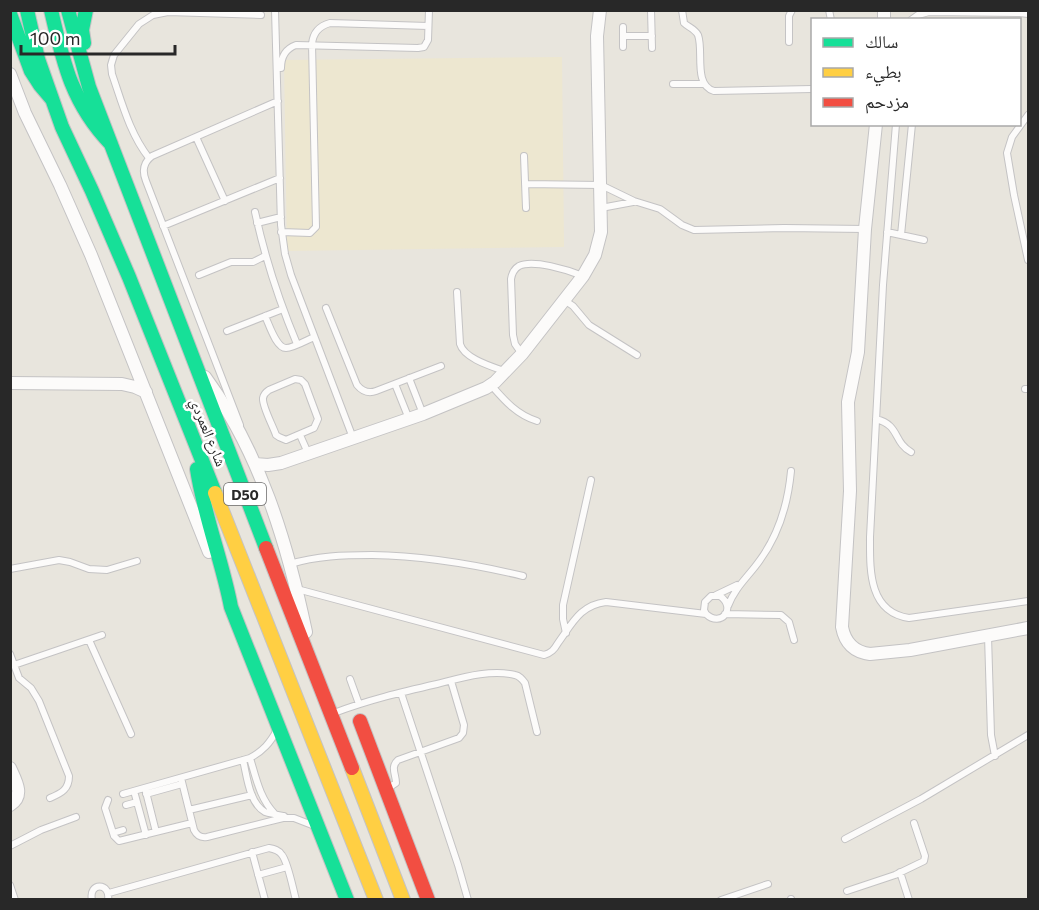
<svg xmlns="http://www.w3.org/2000/svg" width="1039" height="910" viewBox="0 0 1039 910" font-family="Commissioner,'Noto Naskh Arabic',sans-serif">
<rect width="100%" height="100%" fill="#e8e5dd"/>
<path fill="#ede7d0" d="M562,57L564,247L287,251L284,60Z"/>
<g fill="none" stroke-linecap="round" stroke-linejoin="round">
<defs>
<path id="lane" d="M275,10L281,225L285,254L291,275L353,438
M651,10L652,48
M682,10L684,23C688,27 695,29 698,35C704,51 693,85 714,91L812,89
M829,10L831,20
M911,20L918,15L929,12L1020,13L1028,14
M623,27V47
M623,36H652
M789,42V16L792,10
M281,68C281,57 285,49 296,45L418,48L424,47L428,40L429,10
M673,84H703
M1028,115L1012,137L1007,153L1014,195L1028,260
M896,124L883,285L870,537C870,569 868,612 909,618L1028,601
M196,137L225,201
M524,156L526,208
M149,158C130,134 122,103 112,74L111,65L114,55L139,24L153,15L168,12L261,15
M525,184L601,185L634,201L660,209L682,225L694,230L784,228L865,229
M601,208L633,202
M255,212C265,258 279,301 297,344
M257,223L281,217
M163,226L280,178
M281,232L310,233L316,227L312,44C313,33 319,26 330,23L428,26
M887,232L924,240
M901,235L912,124
M199,275L231,262H253L265,256
M457,292L460,344C464,358 490,366 504,371
M564,300L573,306L589,325L637,355
M326,308L357,385C362,391 368,394 376,391L441,366
M265,316C269,324 276,348 286,348C293,348 307,340 314,337
M227,331L283,309
M522,354L515,344L513,335L511,279C512,273 514,269 519,266C533,259 568,270 583,276
M409,378L423,414
M295,379L301,380L305,384L318,419L314,428L286,440L279,437L276,435C273,426 262,406 263,398C264,393 266,392 269,390Z
M395,384L409,419
M491,385C505,401 517,415 537,421
M1025,389H1028
M876,419C900,425 893,442 911,452
M240,425L146,181C142,171 143,163 152,156L278,101
M300,435L308,453
M290,564C317,556 343,555 372,555C424,556 473,564 523,576
M10,569L59,560L70,562L89,569L107,570L137,561
M297,589L544,655C551,653 554,650 558,643C572,624 580,605 606,602L706,614C721,628 737,608 720,596H711L705,602L704,610L706,614
M716,595L737,585
M728,606C735,587 749,576 760,560C779,534 788,503 791,471
M725,614L781,615L789,622L794,640
M566,633L563,619V605L591,480
M988,636L991,735L995,756
M89,640L131,734
M10,654L19,678L31,688L39,701L69,776C69,789 62,793 50,798
M14,665L102,635
M350,679L359,704
M401,693L458,865L468,900
M334,713C368,700 402,692 437,684C461,678 490,669 515,675C520,676 522,679 525,683L537,732
M250,758C256,778 260,799 275,814
M243,760C247,776 249,803 265,812C271,814 278,815 284,816
M181,778L194,830C197,836 201,838 207,837L283,818H294L312,825
M145,788L156,832
M387,789L396,783C396,774 390,767 398,760L459,738L463,733L464,725L451,681
M134,791L146,835
M123,794L250,758C263,751 270,743 277,730
M146,794L182,784
M108,800L105,808L114,836L119,841L192,823
M126,805L137,802
M189,810L252,795
M113,833L123,830
M845,839L921,799L1028,735
M10,846L41,830L76,817
M252,852L265,900
M900,872L909,900
M258,875L287,867
M10,885L15,900
M847,891L895,875L924,861L925,856L914,823
M109,893L269,848C274,849 279,850 282,855C288,862 293,889 296,900
M791,899V900
M92,900C88,882 111,882 108,900
M721,900L768,884"/>
<path id="street" d="M884,20V10
M10,74L25,113L60,185L91,255L209,552
M876,124L865,229L858,352L848,402L850,491L842,627C845,643 854,652 870,654L910,650L1028,628
M205,377C260,452 287,542 306,632
M10,383L122,384L135,387L146,392
M255,464L268,465L281,463L423,414L486,388L495,382L522,354L583,276L595,255L601,232L597,36L600,10
M10,768C16,781 25,796 10,805"/>
<path id="fast" d="M27,10L38,59L62,127L92,191L129,277L215,493
M51,10C63,62 72,104 111,144
M68,10L89,87L266,548
M10,14L31,71L40,85L51,98
M84,43L82,30L86,10
M197,469C204,516 222,560 231,607
M231,607L347,900"/>
<path id="slow" d="M215,493L376,900
M352,768L403,900"/>
<path id="jam" d="M266,548L352,768
M360,721L428,900"/>
</defs>
<use href="#lane" stroke="#c4c3c4" stroke-width="8"/>
<use href="#street" stroke="#c4c3c4" stroke-width="14"/>
<use href="#fast" stroke="#c4c3c4" stroke-width="16"/>
<use href="#slow" stroke="#c4c3c4" stroke-width="16"/>
<use href="#jam" stroke="#c4c3c4" stroke-width="16"/>
<use href="#lane" stroke="#fcfbfa" stroke-width="6"/>
<use href="#street" stroke="#fcfbfa" stroke-width="12"/>
<use href="#fast" stroke="#16e098" stroke-width="14"/>
<use href="#slow" stroke="#ffcf43" stroke-width="14"/>
<use href="#jam" stroke="#f24e42" stroke-width="14"/>
</g>
<g text-anchor="middle" dominant-baseline="central" stroke-width="5" stroke-linejoin="round" paint-order="stroke">
<rect fill="#fff" stroke="#686868" stroke-width="1.5" x="224" y="483" width="42" height="22" rx="4.5"/>
<g font-size="14" font-weight="bold" fill="#282828">
<text x="245" y="494">D50</text>
</g>
<g font-size="15" fill="#282828" stroke="#fff">
<text transform="translate(209 432) rotate(68)">شارع العمردي</text>
</g>
</g>
<rect width="1039" height="910" fill="none" stroke="#282828" stroke-width="24"/>
<rect x="811" y="18" width="210" height="108" fill="#ffffff" stroke="#a9a9a9" stroke-width="1.5"/>
<rect x="823" y="38" width="30" height="9" fill="#16e098" stroke="#a9a9a9" stroke-width="1.5"/>
<text x="865" y="48" font-size="18" fill="#282828">سالك</text>
<rect x="823" y="68" width="30" height="9" fill="#ffcf43" stroke="#a9a9a9" stroke-width="1.5"/>
<text x="865" y="78" font-size="18" fill="#282828">بطيء</text>
<rect x="823" y="98" width="30" height="9" fill="#f24e42" stroke="#a9a9a9" stroke-width="1.5"/>
<text x="865" y="108" font-size="18" fill="#282828">مزدحم</text>
<path d="M21 45v9h154v-9" fill="none" stroke="#282828" stroke-width="3"/>
<text x="30" y="45" font-size="18" fill="#282828" stroke="#ffffff" stroke-width="4.5" paint-order="stroke">100 m</text>
</svg>
